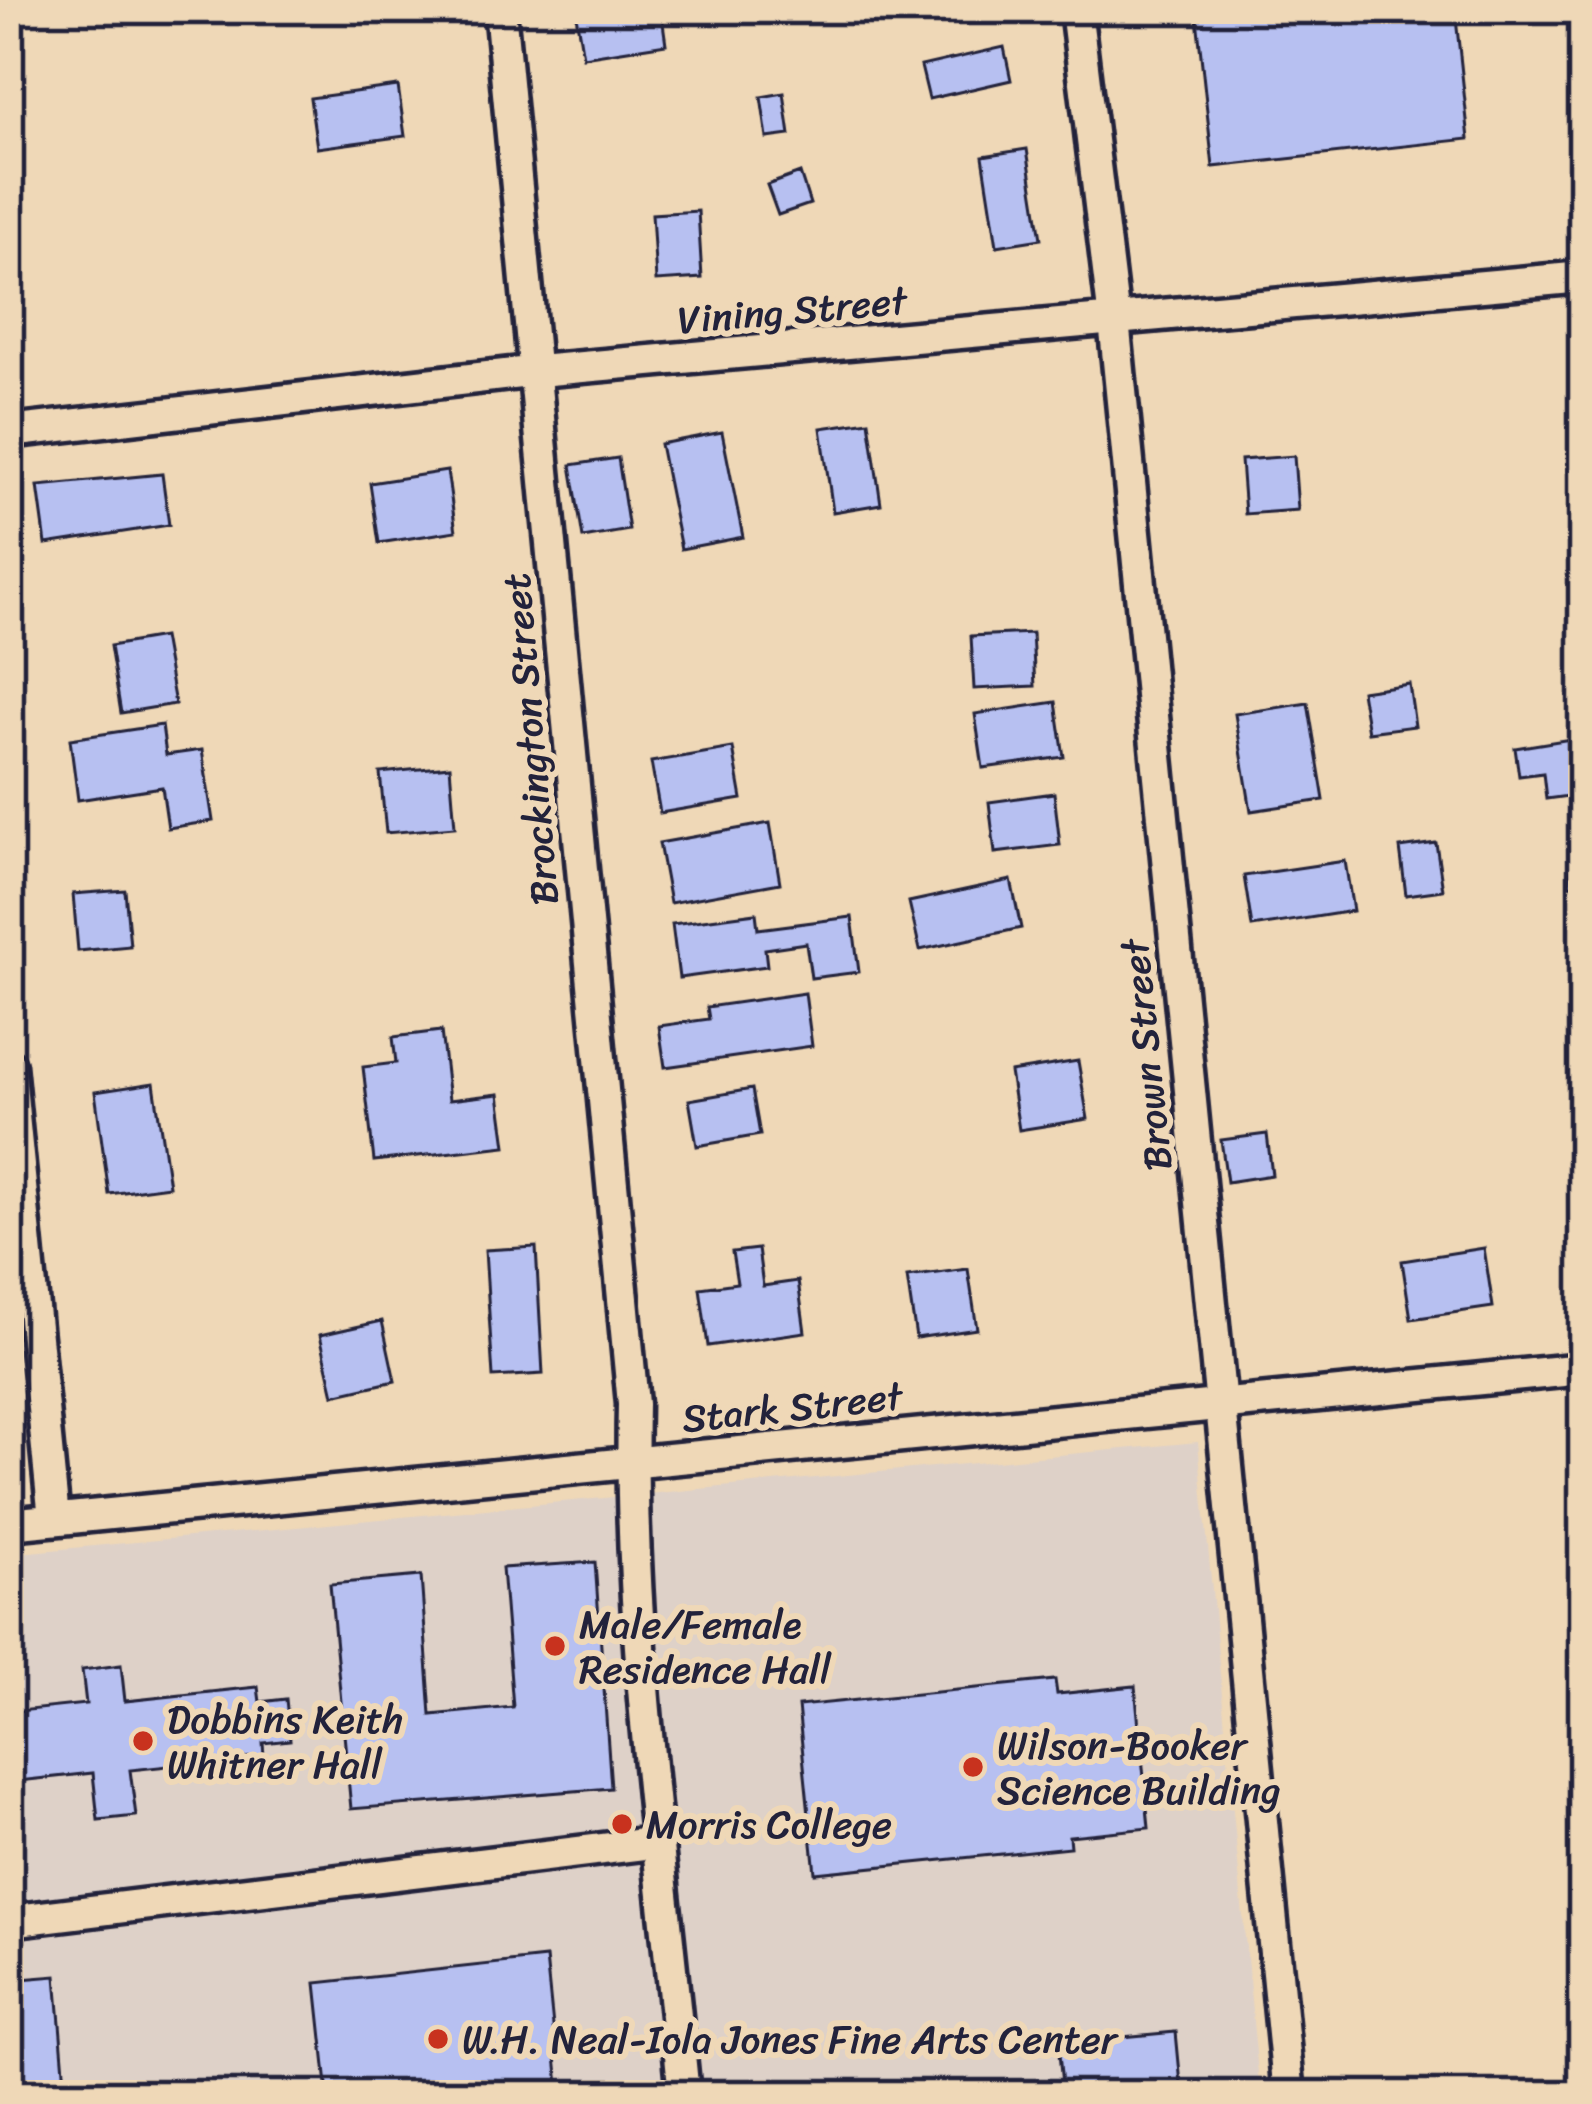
<svg xmlns="http://www.w3.org/2000/svg" width="1592" height="2104" viewBox="0 0 1592 2104" font-family="Sriracha,sans-serif">
<rect width="100%" height="100%" fill="#efd8b7"/>
<filter id="ink" filterUnits="userSpaceOnUse"><feTurbulence type="fractalNoise" baseFrequency=".00833" numOctaves="2"/><feDisplacementMap in="SourceGraphic" scale="24" xChannelSelector="R" yChannelSelector="G"/><feConvolveMatrix kernelMatrix="1 2 1 2 8 2 1 2 1" color-interpolation-filters="sRGB"/></filter>
<g filter="url(#ink)">
<path fill="#ded1c8" d="M1198,1442L1260,2095H9V1554Z"/>
<path fill="#b7c0f1" stroke="#22223b" stroke-width="3" d="M575,9H661L666,44L583,57Z
M1196,9H1455L1469,139L1213,167Z
M1004,47L1011,80L929,99L921,66Z
M398,86L405,136L317,148L310,98Z
M784,93L790,135L767,138L761,97Z
M1027,149L1041,239L997,246L983,156Z
M800,173L810,204L778,215L767,185Z
M698,211L702,278L656,281L652,214Z
M869,421L881,504L833,512L821,428Z
M722,432L743,537L681,549L660,444Z
M1294,456L1298,510L1245,514L1241,460Z
M618,458L629,530L583,538L571,465Z
M447,471L456,531L379,543L370,483Z
M162,474L169,525L46,544L38,486Z
M1032,633L1035,686L974,689L971,636Z
M163,637L175,704L121,713L110,646Z
M1409,684L1415,726L1368,732L1361,691Z
M1056,702L1064,757L983,768L975,714Z
M1308,703L1324,800L1251,811L1235,714Z
M162,725L166,755L202,750L213,821L168,828L162,787L78,800L70,739Z
M1583,737V794L1546,799L1543,773L1519,776L1515,748Z
M733,748L742,799L660,813L651,762Z
M450,766L455,827L386,833L380,773Z
M1054,793L1060,845L995,853L989,802Z
M770,823L780,883L670,903L659,843Z
M1574,837L1583,838V887L1569,885Z
M1436,843L1443,890L1406,895L1400,848Z
M1345,861L1353,911L1252,927L1244,876Z
M1011,880L1021,928L920,950L909,902Z
M125,890L130,946L78,951L73,894Z
M756,913L758,929L852,917L859,972L811,978L806,943L765,949L767,966L679,978L672,924Z
M1583,990V1047L1575,992Z
M805,993L812,1046L665,1067L659,1026L709,1019L707,1007Z
M441,1031L449,1100L499,1094L506,1146L374,1161L363,1067L396,1063L393,1037Z
M1078,1061L1088,1119L1019,1130L1010,1072Z
M154,1083L169,1186L109,1194L95,1092Z
M752,1089L760,1135L697,1146L689,1100Z
M1267,1134L1272,1175L1227,1182L1221,1140Z
M536,1247L543,1374L493,1377L485,1250Z
M1484,1248L1493,1307L1411,1319L1402,1261Z
M758,1249L763,1286L798,1281L805,1332L708,1346L700,1288L737,1283L732,1252Z
M968,1269L977,1329L916,1338L907,1277Z
M382,1321L395,1381L334,1395L320,1335Z
M595,1562L611,1788L351,1809L330,1584L421,1576L431,1715L513,1707L502,1568Z
M121,1665L125,1701L258,1687L260,1702L286,1699L290,1740L263,1743L264,1756L130,1770L136,1816L98,1820L93,1773L9,1782V1712L86,1704L82,1670Z
M1055,1680L1057,1694L1135,1686L1149,1828L1069,1836L1070,1847L815,1873L798,1706Z
M546,1958L560,2095H328L316,1983Z
M56,1976L66,2095H9V1980Z
M1176,2032L1182,2095H1063L1058,2043Z"/>
<g fill="none" stroke-linecap="round" stroke-linejoin="round">
<defs>
<path id="street" d="M500,9L633,1404C628,1634 662,1866 684,2095
M1076,9L1114,320L1289,2095
M9,432L538,371L1583,277
M9,1065L54,1519
M9,1524L1583,1369
M9,1921L660,1842"/>
</defs>
<use href="#street" stroke="#22223b" stroke-width="39"/>
<use href="#street" stroke="#efd8b7" stroke-width="30"/>
</g>
</g>
<g fill="#c8321e" stroke="#efd8b7" stroke-width="4.5">
<circle cx="555" cy="1646" r="12"/>
<circle cx="143" cy="1741" r="12"/>
<circle cx="973" cy="1767" r="12"/>
<circle cx="622" cy="1824" r="12"/>
<circle cx="438" cy="2039" r="12"/>
</g>
<g text-anchor="middle" dominant-baseline="central" stroke-width="12" stroke-linejoin="round" paint-order="stroke">
<g font-size="39" fill="#22223b" stroke="#efd8b7">
<text transform="translate(792 310) rotate(-5)">Vining Street</text>
<text transform="translate(530 739) rotate(-95)">Brockington Street</text>
<text transform="translate(1146 1055) rotate(-96)">Brown Street</text>
<text transform="translate(792 1407) rotate(-6)">Stark Street</text>
</g>
<g font-size="39" fill="#22223b" stroke="#efd8b7" text-anchor="start">
<text x="579" y="1624">Male/Female<tspan x="579" dy="45">Residence Hall</tspan></text>
<text x="167" y="1719">Dobbins Keith<tspan x="167" dy="45">Whitner Hall</tspan></text>
<text x="997" y="1745">Wilson-Booker<tspan x="997" dy="45">Science Building</tspan></text>
<text x="646" y="1824">Morris College</text>
<text x="462" y="2039">W.H. Neal-Iola Jones Fine Arts Center</text>
</g>
</g>
<rect width="1592" height="2104" fill="none" stroke="#efd8b7" stroke-width="48"/>
<rect x="24" y="24" width="1544" height="2056" fill="none" stroke="#22223b" stroke-width="4.5" filter="url(#ink)"/>
</svg>
